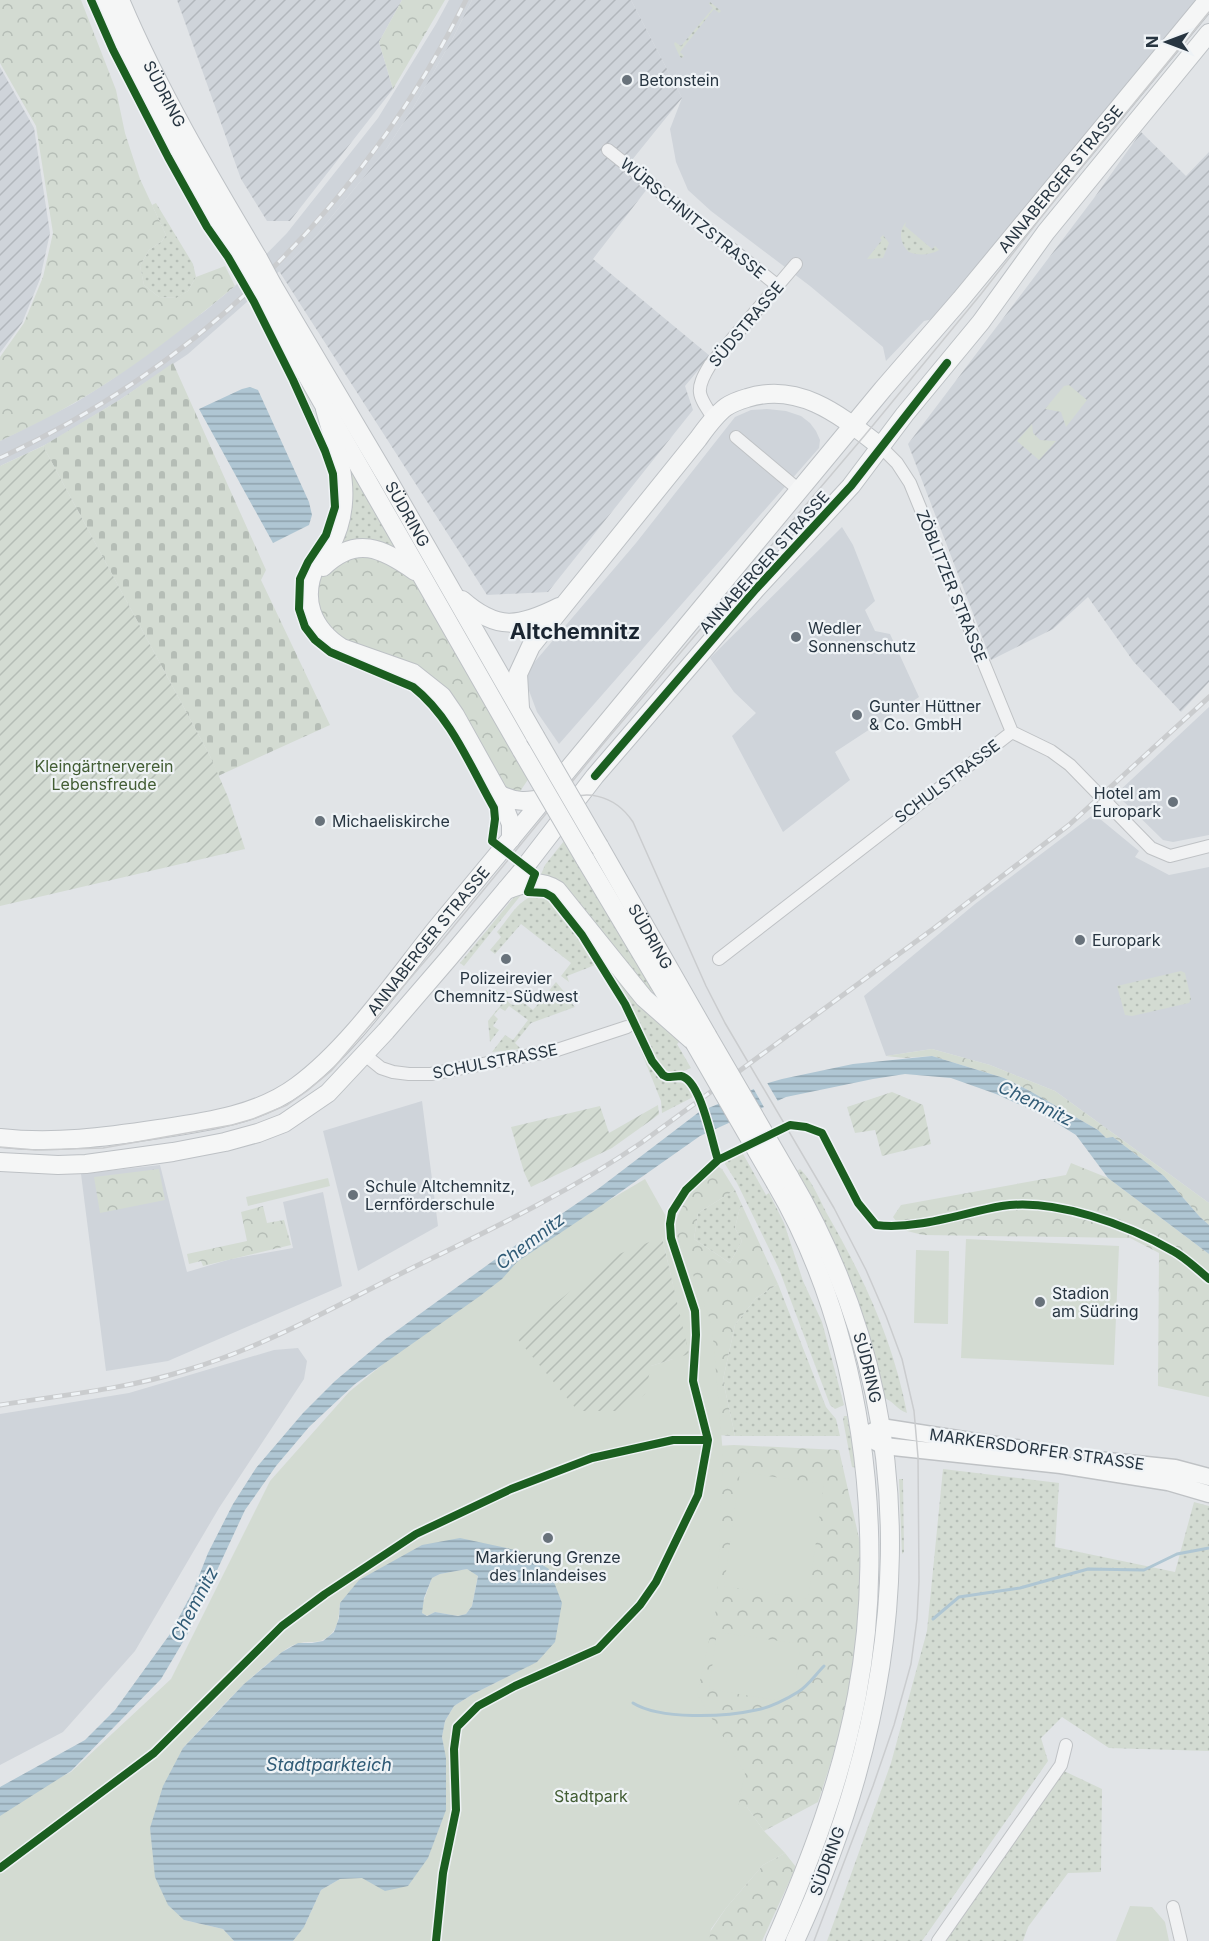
<svg xmlns="http://www.w3.org/2000/svg" width="1209" height="1941" viewBox="0 0 1209 1941" font-family="Inter,sans-serif">
<defs>
<pattern id="industrial-furrows" width="10" height="10" patternUnits="userSpaceOnUse" patternTransform="scale(1.5)"><rect width="10" height="10" fill="#cfd4da"/><path d="M-1 1l2-2M0 10L10 0M9 11l2-2" fill="none" stroke="#b2b7bc"/></pattern>
<pattern id="grass-dots" width="8" height="8" patternUnits="userSpaceOnUse" patternTransform="scale(1.5)"><rect width="8" height="8" fill="#d3dbd2"/><path d="M2 2h.1M6 6h.1" fill="none" stroke="#b5bdb6" stroke-width="1.8" stroke-linecap="round"/></pattern>
<pattern id="forest-crowns" width="20" height="18" patternUnits="userSpaceOnUse" patternTransform="scale(1.5)"><rect width="20" height="18" fill="#d3dbd2"/><path d="M2 6a3 3 0 1 1 6 0M12 15a3 3 0 1 1 6 0" fill="none" stroke="#b5bdb6"/></pattern>
<pattern id="cemetery-stones" width="16" height="16" patternUnits="userSpaceOnUse" patternTransform="scale(1.5)"><rect width="16" height="16" fill="#d3dbd2"/><path d="M2 7V4a2 2 0 0 1 4 0v3zM10 15v-3a2 2 0 0 1 4 0v3z" fill="#b5bdb6"/></pattern>
<pattern id="garden-furrows" width="10" height="10" patternUnits="userSpaceOnUse" patternTransform="scale(1.5)"><rect width="10" height="10" fill="#d3dbd2"/><path d="M-1 1l2-2M0 10L10 0M9 11l2-2" fill="none" stroke="#b5bdb6"/></pattern>
<pattern id="water-rules" width="6" height="5" patternUnits="userSpaceOnUse" patternTransform="scale(1.5)"><rect width="6" height="5" fill="#afc6d3"/><path d="M0 2.5h6" fill="none" stroke="#8ea2ad"/></pattern>
</defs>
<rect width="100%" height="100%" fill="#e1e4e7"/>
<path fill="#cfd4da" d="M449,0H472L453,38L413,108L385,151L316,236L248,301L188,354L121,399L51,442L0,466V441L75,403L111,380L205,311L235,286L287,233L378,118L436,24Z
M631,0H1208L943,317L924,321L886,361L883,347L810,286L711,211L688,190L676,162L670,129L682,98Z
M767,409L786,411L801,416L810,423L816,431L820,440L819,448L559,744L537,712L528,688V676L532,665L636,543L735,417L751,410Z
M842,527L853,545L875,601L865,610L875,631L890,634L919,697L835,752L850,780L783,832L732,736L756,713L734,692L710,658Z
M1209,707V835L1173,842L1163,840L1116,794Z
M1094,814L1139,851L1135,857L1169,875L1209,867V1203L1055,1091L990,1065L932,1049L886,1056L864,996L975,904Z
M422,1101L438,1226L358,1271L323,1131Z
M160,1165L187,1272L231,1259L293,1248L283,1202L323,1192L342,1286L168,1361L106,1371L81,1174Z
M298,1348L307,1361L304,1379L219,1508L135,1651L63,1732L0,1765V1414L129,1393L274,1350Z"/>
<path fill="url(#industrial-furrows)" d="M177,0H402L379,42L393,89L290,221H267L241,179Z
M472,0H631L682,98L632,160L654,180L593,259L710,356L685,386L693,410L548,592L487,595L279,271L316,236L385,151L413,108L453,38Z
M0,67L34,128L50,233L40,279L22,323L0,353Z
M1141,132L1186,176L1209,152V682L1181,712L1133,661L1088,597L1053,629L991,660L908,444L1094,198Z"/>
<path fill="url(#grass-dots)" d="M710,2L721,11L719,13L714,9L680,52L684,56L682,58L680,57L674,44L675,42L681,46L713,8L709,4Z
M133,82L218,237L210,227L131,83Z
M156,203L193,264L196,277L188,291L177,298L159,297L144,285L140,266L149,250L162,241L166,235L152,205Z
M906,222L905,226L932,249L935,246L939,250C931,255 917,256 909,252C900,244 898,231 906,222Z
M883,235L889,243L883,258L867,259L882,240L880,238Z
M276,336L295,369L313,410L325,439L339,486L331,535L410,679L438,700L504,814L496,813V807L446,719L424,692L409,682L326,648L313,636L307,627L300,606V585L303,576L326,541L337,499L332,463L294,377L277,343Z
M325,409L420,575L316,565L341,518Z
M564,841L654,991H649L539,879L545,865Z
M525,890L464,966L460,963L514,897Z
M538,895C561,900 584,945 595,965L567,976L569,982L561,976L571,963L521,924L495,954L490,950L501,937L497,932C508,920 520,896 538,895Z
M593,945L680,1041L677,1044L691,1068L674,1075L663,1072L628,1001Z
M1181,971L1185,973L1191,999L1189,1003L1132,1016L1125,1015L1117,986Z
M556,982L566,994L563,996L565,1002L569,1000L575,1007L531,1023L515,1043L521,1049L492,1052L505,1035L513,1040L528,1020L509,1006L505,1011L500,1008L494,1015L498,1019L493,1026L499,1030L490,1042L488,1021L504,1001L506,990L508,992L507,1000C512,1008 517,1004 524,1003L533,1010Z
M639,1046L661,1078L669,1082L685,1083L695,1096L662,1113L661,1101Z
M742,1152L766,1195L769,1193L784,1223L803,1281L822,1322L844,1405L835,1409L830,1405L779,1269L737,1183L725,1164L726,1160Z
M800,1169C811,1179 819,1198 826,1212C863,1276 893,1340 907,1413C897,1410 893,1400 883,1398L794,1173Z
M735,1190L741,1203L735,1228L742,1241L730,1263L694,1239L698,1213Z
M778,1284L826,1407L836,1419L840,1436H735L723,1380L735,1325L756,1298Z
M844,1416H847L857,1468L852,1467L843,1420Z
M943,1469L1059,1483L1055,1547L1175,1572L1194,1502L1209,1506V1751L1109,1748L1062,1717L1041,1738L1048,1761L922,1941H827L891,1763L927,1631Z
M899,1479H903L904,1552L902,1554Z
M1064,1771L1102,1789L1101,1872L1068,1873L1028,1927L1023,1941H945Z"/>
<path fill="url(#forest-crowns)" d="M0,0H81L116,90L125,133L140,179L166,235L162,241L149,250L140,266L144,285L159,297L176,298L188,291L196,277L225,266L235,286C187,326 129,372 74,403C50,417 25,429 0,441V357L24,323L43,277L53,233L36,126L0,63Z
M402,0H445L393,89L379,42Z
M354,548L420,575L529,778L517,796L508,799L442,696L342,648L313,617L322,567Z
M932,1049L990,1065L1055,1091L1209,1203V1225L1200,1217L1164,1176L1113,1137L1106,1138L1098,1130L1030,1091L1004,1078L932,1056L904,1058L886,1056Z
M1071,1163L1108,1178L1209,1254V1397L1158,1386L1159,1253L1130,1238L923,1235L903,1230L893,1217L901,1205L1066,1175Z
M717,1166L722,1169L735,1190L698,1213L694,1239L730,1263L742,1241L735,1228L741,1203L778,1284L756,1298L735,1325L723,1380L735,1436L672,1433L674,1226C685,1198 694,1184 717,1166Z
M159,1169L165,1200L100,1213L94,1177Z
M263,1206L267,1223L284,1220L291,1245L203,1266L201,1261L189,1264L187,1254L247,1241L241,1212Z
M734,1445L839,1450L861,1547L860,1612L844,1722L818,1802L764,1831L747,1807L293,1941L562,1603L554,1581L680,1448Z
M785,1853L796,1867L762,1941H704L726,1908L763,1865Z"/>
<path fill="url(#cemetery-stones)" d="M173,363L266,570L261,580L330,725L218,776L210,756L43,446L121,399Z"/>
<path fill="#d3dbd2" fill-rule="evenodd" d="M1069,385L1087,400L1066,427L1061,412L1045,409L1064,386Z
M1032,424L1033,433L1040,440L1056,441L1039,460L1017,441Z
M328,1178L330,1186L248,1206L246,1197Z
M645,1179L682,1245L712,1325L723,1455L717,1605L697,1694L745,1773L738,1808L747,1807L764,1831L785,1853L763,1865L726,1908L711,1929L709,1941H293L304,1927L321,1890L340,1879L362,1878L385,1891L446,1810V1758L442,1737L445,1721L454,1706L473,1694L537,1662L460,1538L340,1603C339,1613 339,1627 331,1634C318,1647 310,1639 297,1644C291,1645 285,1650 281,1653C244,1681 214,1715 183,1748L184,1920L223,1929L234,1941H0V1808L71,1772L171,1679L270,1481L349,1392L515,1256ZM662,1237L689,1354L651,1366Z
M966,1239L1119,1246L1114,1365L961,1358Z
M916,1250L949,1251L948,1324L914,1323Z
M740,1472L824,1484L808,1599L724,1586Z
M467,1569L478,1575L472,1606L466,1614L458,1616L435,1612L427,1616L422,1613L421,1608L432,1578L440,1574Z
M717,1632L801,1644L793,1703L709,1689Z
M1130,1906L1152,1907L1165,1922L1169,1941H1116Z"/>
<path fill="url(#garden-furrows)" d="M43,446L210,756L228,797L245,849L0,906V466Z
M892,1092L923,1105L931,1144L882,1156L875,1130L855,1133L847,1107Z
M658,1105L659,1114L654,1118L612,1148L531,1187L524,1172L511,1127L600,1106L609,1133Z
M662,1237L689,1354L651,1366L645,1394L624,1411H578L515,1336L614,1256Z"/>
<path fill="url(#water-rules)" fill-rule="evenodd" d="M250,387L258,390L309,502L312,515L309,525L273,543L199,409L242,389Z
M932,1056L1004,1078L1030,1091L1098,1130L1106,1138L1113,1137L1164,1176L1200,1217L1209,1225V1254L1108,1178L1076,1135L1047,1117L996,1094L951,1078L905,1074L873,1079L786,1097L700,1136L599,1207L517,1262L502,1279L480,1296L355,1384L309,1427L276,1466L245,1510L187,1635L161,1679L71,1771L0,1816V1787L85,1740L115,1710L170,1634L193,1591L208,1553L233,1504L256,1468L303,1413L335,1381L384,1340L497,1258L598,1189L699,1112L768,1083L782,1079L853,1064Z
M460,1538L520,1551L549,1569L562,1603L555,1642L537,1662L473,1694L454,1706L445,1721L442,1737L446,1758V1810L428,1858L408,1886L385,1891L362,1878L340,1879L321,1890L304,1927L293,1941H234L223,1929L184,1920L168,1905L155,1877L150,1828L163,1786L183,1748L244,1684L282,1652L298,1643H312L323,1641L334,1632L339,1618L340,1603L359,1580L422,1545ZM467,1569L478,1576L472,1606L466,1614L458,1616L435,1612L427,1616L422,1613L424,1598L432,1578L440,1574Z"/>
<path fill="#e1e4e7" d="M766,1081L779,1103L765,1109L752,1086Z
M707,1108L713,1133L706,1136L699,1110Z"/>
<g fill="none" stroke-linecap="round" stroke-linejoin="round">
<path stroke="#afc6d3" stroke-width="3" d="M933,1619L959,1597L1020,1588L1088,1569L1144,1570L1177,1554L1209,1548
M633,1703C660,1720 725,1717 756,1710C769,1708 787,1699 798,1692C808,1686 816,1674 824,1666"/>
<defs>
<path id="minor" d="M608,150L778,286
M714,419C698,395 694,391 710,365L796,264
M736,437L799,490
M881,447L897,463L910,483L1012,732
M1012,732L1051,751L1070,765L1151,848L1170,856L1209,846
M719,959L1012,732
M365,1055L381,1068L393,1072L409,1074H431L557,1050L627,1027
M1173,1907L1181,1941
M938,1941L1061,1765L1066,1745"/>
<path id="secondary" d="M859,1427L872,1440L884,1446L1061,1465L1168,1482L1209,1494
M868,1434L881,1427L1042,1452
M1098,1460L1175,1468L1209,1477"/>
<g id="primary">
<path d="M103,0L152,102L246,270"/>
<path id="s1" d="M120,0C158,90 208,174 258,258"/>
<path id="s2" d="M272,284L387,478L535,736"/>
<path d="M261,295L522,751"/>
<path d="M325,409C333,439 346,472 343,503C342,518 337,534 330,547C326,553 319,558 316,565C300,599 312,629 342,648L413,673L442,696L455,715L499,794L511,824V839"/>
<path d="M323,567C356,535 382,548 415,571"/>
<path d="M462,600C497,631 519,627 559,607"/>
<path d="M520,708L518,674L531,646L698,439C706,428 715,415 726,407C732,403 740,400 747,398C800,381 842,417 881,447"/>
<path d="M499,794C515,803 528,802 545,798"/>
<path id="s3" d="M599,846L707,1035"/>
<path d="M585,859L687,1030"/>
<path d="M506,890C524,883 540,879 557,890L644,998L694,1042"/>
<path id="s4" d="M0,1138C54,1144 106,1137 159,1129C206,1122 258,1115 297,1086C350,1047 395,980 436,929L883,389L961,299L1208,0"/>
<path d="M0,1162L58,1165L86,1164L173,1152L225,1142L258,1133L284,1123L328,1093L386,1031L448,959L521,872L595,776L756,589L851,486L905,414L981,322L1046,232L1209,33"/>
<path id="s5" d="M789,1176C934,1421 911,1689 795,1941"/>
<path d="M775,1941C810,1862 841,1780 857,1695C888,1531 861,1329 776,1184"/>
</g>
</defs>
<use href="#minor" stroke="#bfc2c5" stroke-width="14"/>
<use href="#secondary" stroke="#bfc2c5" stroke-width="19"/>
<use href="#primary" stroke="#bdc1c5" stroke-width="20"/>
<use href="#minor" stroke="#f1f2f3" stroke-width="12"/>
<use href="#secondary" stroke="#f5f6f6" stroke-width="16"/>
<use href="#primary" stroke="#f5f6f6" stroke-width="18"/>
<path stroke="#caccce" stroke-width="1.5" d="M556,806C583,786 615,795 633,822L706,986L725,1023L834,1208L866,1270L886,1316L902,1359L914,1411L918,1457L919,1581L917,1619L911,1664L894,1725L873,1786L814,1941
M0,1147L35,1150L103,1148L232,1125L253,1119L287,1105L307,1091L331,1071L436,948L603,744L865,435L981,294L1061,192L1209,12"/>
<defs>
<path id="rail" d="M0,458C203,365 367,199 466,0
M0,1405C62,1395 127,1389 187,1370C261,1348 330,1309 398,1275C481,1234 565,1195 641,1143L933,929L1069,825L1209,697"/>
</defs>
<use href="#rail" stroke="#caccce" stroke-width="5"/>
<use href="#rail" stroke="#eff3f6" stroke-width="3" stroke-dasharray="9" stroke-linecap="butt"/>
<defs>
<path id="primary-bridge" d="M258,258L272,284
M246,270L261,295
M535,736L599,846
M522,751L585,859
M707,1035L789,1176
M694,1042L776,1184"/>
</defs>
<use href="#primary-bridge" stroke="#bdc1c5" stroke-width="20" stroke-linecap="butt"/>
<use href="#primary-bridge" stroke="#f5f6f6" stroke-width="18"/>
<defs>
<path id="cycleway" d="M91,0L113,50L168,157L207,227L228,257L254,302L293,380L325,451L333,474L335,507L326,535L308,562L300,579L299,609L305,627L315,640L330,652L413,687C451,717 470,766 494,808L495,819L492,841L535,874L528,892L545,893L552,897L582,935L625,1004L652,1061L663,1075L667,1077C671,1077 678,1076 681,1076C701,1080 712,1143 718,1160
M595,776L756,589L851,486L947,363
M0,1868L154,1753L282,1626L325,1594L416,1534L511,1489L592,1458L673,1440H708
M436,1941L443,1873L456,1810L454,1749L457,1727L478,1706L515,1686L598,1649L640,1605L656,1582L698,1495L708,1440L693,1381L696,1335L695,1311L671,1238L670,1224L672,1212L686,1190L718,1160L790,1125L806,1127L822,1133L858,1203L876,1225C918,1230 961,1213 1002,1206C1055,1198 1128,1225 1173,1251C1186,1258 1198,1270 1209,1279"/>
</defs>
<use href="#cycleway" stroke="#eff3f6" stroke-width="11"/>
<use href="#cycleway" stroke="#1b5e20" stroke-width="8"/>
</g>
<g fill="#68727b" stroke="#eff3f6" stroke-width="2">
<circle cx="627" cy="80" r="6"/>
<circle cx="796" cy="637" r="6"/>
<circle cx="857" cy="715" r="6"/>
<circle cx="1173" cy="802" r="6"/>
<circle cx="320" cy="821" r="6"/>
<circle cx="1080" cy="940" r="6"/>
<circle cx="506" cy="959" r="6"/>
<circle cx="353" cy="1195" r="6"/>
<circle cx="1040" cy="1302" r="6"/>
<circle cx="548" cy="1538" r="6"/>
</g>
<g text-anchor="middle" dominant-baseline="central" stroke-width="4.5" stroke-linejoin="round" paint-order="stroke">
<g font-size="16" fill="#273541" stroke="#eff3f6" text-anchor="start">
<text x="639" y="80">Betonstein</text>
<text x="808" y="628">Wedler<tspan x="808" dy="18">Sonnenschutz</tspan></text>
<text x="869" y="706">Gunter Hüttner<tspan x="869" dy="18">&amp; Co. GmbH</tspan></text>
<text x="1161" y="793" text-anchor="end">Hotel am<tspan x="1161" dy="18">Europark</tspan></text>
<text x="332" y="821">Michaeliskirche</text>
<text x="1092" y="940">Europark</text>
<text x="506" y="978" text-anchor="middle">Polizeirevier<tspan x="506" dy="18">Chemnitz-Südwest</tspan></text>
<text x="365" y="1186">Schule Altchemnitz,<tspan x="365" dy="18">Lernförderschule</tspan></text>
<text x="1052" y="1293">Stadion<tspan x="1052" dy="18">am Südring</tspan></text>
<text x="548" y="1557" text-anchor="middle">Markierung Grenze<tspan x="548" dy="18">des Inlandeises</tspan></text>
</g>
<g font-size="16" fill="#273541" stroke="#eff3f6">
<text stroke="none"><textPath href="#s1" startOffset="104">SÜDRING</textPath></text>
<text stroke="none"><textPath href="#s4" startOffset="1492">ANNABERGER STRASSE</textPath></text>
<text transform="translate(693 218) rotate(39)">WÜRSCHNITZSTRASSE</text>
<text transform="translate(746 324) rotate(-50)">SÜDSTRASSE</text>
<text stroke="none"><textPath href="#s2" startOffset="267">SÜDRING</textPath></text>
<text transform="translate(764 562) rotate(-48)">ANNABERGER STRASSE</text>
<text transform="translate(952 586) rotate(68)">ZÖBLITZER STRASSE</text>
<text transform="translate(947 781) rotate(-37)">SCHULSTRASSE</text>
<text stroke="none"><textPath href="#s3" startOffset="104">SÜDRING</textPath></text>
<text stroke="none"><textPath href="#s4" startOffset="502">ANNABERGER STRASSE</textPath></text>
<text transform="translate(495 1061) rotate(-11)">SCHULSTRASSE</text>
<text stroke="none"><textPath href="#s5" startOffset="208">SÜDRING</textPath></text>
<text transform="translate(1037 1449) rotate(8)">MARKERSDORFER STRASSE</text>
<text transform="translate(827 1861) rotate(-70)">SÜDRING</text>
</g>
<g font-size="16" fill="#425d34" stroke="#eff3f6">
<text x="104" y="766">Kleingärtnerverein<tspan x="104" dy="18">Lebensfreude</tspan></text>
<text x="591" y="1796">Stadtpark</text>
</g>
<g font-size="18" font-style="italic" fill="#305b76" stroke="#eff3f6">
<text transform="translate(1036 1103) rotate(26)">Chemnitz</text>
<text transform="translate(530 1241) rotate(-37)">Chemnitz</text>
<text transform="translate(194 1604) rotate(-62)">Chemnitz</text>
<text x="329" y="1764">Stadtparkteich</text>
</g>
<g font-size="22" font-weight="bold" fill="#1a2531" stroke="#eff3f6">
<text x="575" y="631">Altchemnitz</text>
</g>
</g>
<g transform="translate(1167 42) rotate(270)" stroke="#eff3f6" stroke-width="4.5" paint-order="stroke">
<path d="M0-4.5L10 22L0 15L-10 22Z" fill="#273541"/>
<text y="-9" font-size="16" font-weight="bold" text-anchor="middle" fill="#273541">N</text>
</g>
</svg>
